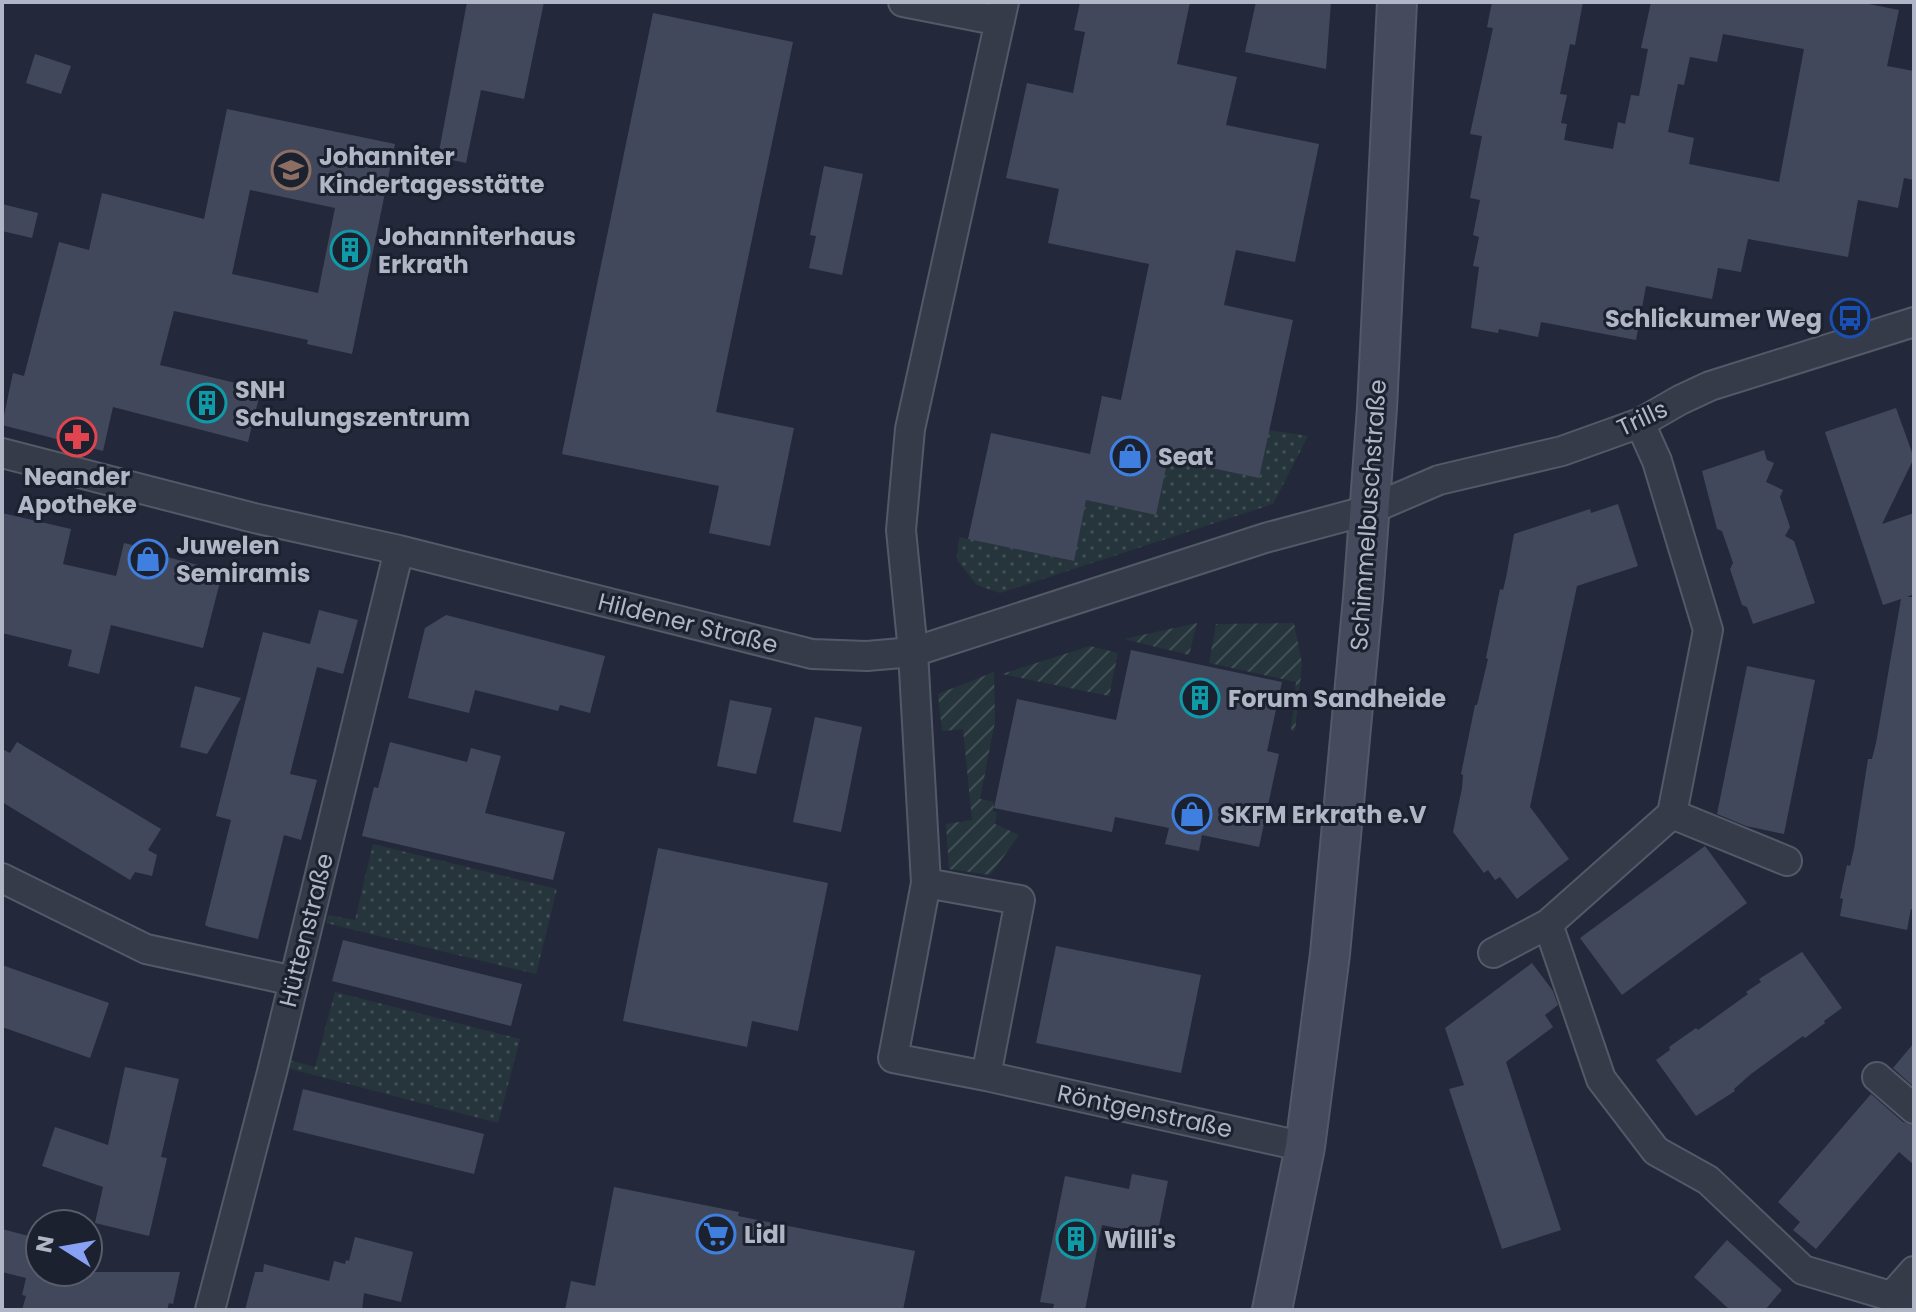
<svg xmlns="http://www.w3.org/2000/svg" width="1916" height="1312" viewBox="0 0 1916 1312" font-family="Poppins,sans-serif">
<defs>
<pattern id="grass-dots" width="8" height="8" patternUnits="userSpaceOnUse" patternTransform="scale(2)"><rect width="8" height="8" fill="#25353b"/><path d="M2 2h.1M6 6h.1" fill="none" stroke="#425056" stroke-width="1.8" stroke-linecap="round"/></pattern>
<pattern id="garden-furrows" width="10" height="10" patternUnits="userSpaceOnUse" patternTransform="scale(2)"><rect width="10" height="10" fill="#25353b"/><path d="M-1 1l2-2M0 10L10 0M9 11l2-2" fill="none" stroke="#425056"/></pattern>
</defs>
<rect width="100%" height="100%" fill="#23293a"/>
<path fill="url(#grass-dots)" d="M1269,430L1308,436L1273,504L1000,593L977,585L957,560L959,537L1073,561L1086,500L1156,515L1168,459L1259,478Z
M373,844L557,889L536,974L326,923L328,915L355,920Z
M335,992L520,1039L498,1123L287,1068L289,1060L315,1067Z"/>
<path fill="url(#garden-furrows)" d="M1197,623L1189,655L1124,639Z
M1294,623L1302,664L1295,731L1291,730L1296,682L1209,663L1216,624Z
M1090,646L1118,653L1109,696L1002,674Z
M994,672L995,721L980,799L994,802L993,811L997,813L995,824L1019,835L990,875L949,869L946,824L972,820L963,729L942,731L938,694Z"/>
<path fill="#42485c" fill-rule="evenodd" d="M467,2H544L524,99L481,90L466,163L438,157Z
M1080,2H1190L1177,64L1237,77L1226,125L1319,144L1295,262L1236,250L1224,305L1293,320L1259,478L1168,459L1156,515L1086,500L1074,561L968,539L991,433L1090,454L1102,396L1121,400L1149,264L1048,243L1059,189L1006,178L1027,83L1073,93L1085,32L1074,30Z
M1256,2H1331L1326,69L1245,52Z
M1492,2H1583L1575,45L1570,44L1560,94L1567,95L1561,123L1567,124L1564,140L1613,149L1618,122L1625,124L1631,95L1639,96L1648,49L1641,48L1651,2H1859L1899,10L1887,66L1914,71V180L1904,178L1898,208L1858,200L1848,257L1748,239L1741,272L1718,268L1712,299L1646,286L1636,340L1541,322L1538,337L1499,329L1498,333L1471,328L1479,267L1473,266L1479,237L1473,235L1480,200L1470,198L1482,136L1470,134L1493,28L1487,27ZM1723,34L1804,49L1779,182L1689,164L1694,138L1668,132L1678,84L1684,85L1690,57L1717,62Z
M653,13L793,42L716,412L794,428L770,546L709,533L719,486L562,454Z
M35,54L71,66L61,94L26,83Z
M227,109L395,144L352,354L307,344L308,340L174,311L160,365L261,389L248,442L113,407L103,451L2,425L13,373L24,376L59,242L89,250L102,193L204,219ZM250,190L335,208L318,293L232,274Z
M824,166L863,174L842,275L809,268L816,236L810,235Z
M2,204L38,213L32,238L2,231Z
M1896,408L1914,458L1882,524L1914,513V594L1907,597H1914V910L1911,909L1907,930L1840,916L1843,899L1840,898L1847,865L1850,866L1854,849L1868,759H1872L1876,743L1901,599L1883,605L1825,432Z
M1764,450L1767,460L1774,463L1766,482L1783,490L1780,497L1790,527L1785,536L1794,541L1815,603L1753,624L1747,607L1742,605L1730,569L1733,563L1722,531L1717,529L1702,471Z
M1618,504L1638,566L1577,586L1530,807L1569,859L1517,899L1500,877L1495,880L1488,870L1484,873L1453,832L1462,788L1463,775L1461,774L1475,705H1477L1488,659L1486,658L1500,589L1503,590L1506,578L1514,534L1590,509L1591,513Z
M2,513L71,529L63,564L116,576L124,543L168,554L167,557L210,568L209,571L222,574L203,648L111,625L99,674L68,666L72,650L2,633Z
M319,610L358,620L343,674L317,667L290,774L317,780L301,840L284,835L258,939L209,927L205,925L231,820L216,816L263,632L310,644Z
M446,615L605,656L590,713L560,705L558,711L475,690L469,713L408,698L425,628Z
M1131,650L1282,682L1267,751L1279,754L1259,847L1202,835L1199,851L1165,844L1169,828L1115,817L1112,832L994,808L1017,699L1116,720Z
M1747,666L1815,680L1784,834L1746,826L1717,814Z
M195,686L241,698L207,754L180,747Z
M730,700L772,708L756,774L717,766Z
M815,717L862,727L841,832L793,822Z
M17,742L161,829L148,850L157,855L152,876L135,872L130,880L2,802V749L10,753Z
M390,742L467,762L471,748L501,756L485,813L565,832L553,880L362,836L374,787L378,788Z
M1705,846L1747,903L1622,995L1580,938Z
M658,848L828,883L798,1031L752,1021L747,1047L623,1021Z
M343,940L522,984L511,1026L332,981Z
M1056,946L1201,975L1181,1073L1036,1043Z
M1802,952L1842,1008L1824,1021L1825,1023L1805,1038L1803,1036L1751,1074L1734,1089L1735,1091L1696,1116L1656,1060L1670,1050L1669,1047L1696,1028L1698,1030L1748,994L1746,992L1761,982L1759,979Z
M1532,963L1553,991L1558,1005L1545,1015L1553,1027L1506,1062L1561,1230L1502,1249L1449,1089L1464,1085L1445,1028Z
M2,965L109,1003L90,1058L2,1027Z
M1914,1043V1087L1893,1068Z
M125,1067L179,1079L161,1157L167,1158L149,1236L95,1223L103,1187L42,1166L55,1127L108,1145Z
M303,1089L484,1134L474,1174L293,1130Z
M1871,1094L1903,1122L1914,1126V1165L1899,1152L1816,1249L1793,1230L1800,1222L1778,1202Z
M1132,1174L1168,1181L1157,1236L1102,1225L1085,1310H1053L1054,1304L1040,1302L1065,1176L1129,1189Z
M614,1187L739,1212L738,1216L915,1251L903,1310H565L571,1281L595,1286Z
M2,1229L40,1239V1272H180L173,1304L169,1303L167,1310H22L26,1296L22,1295L26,1278L2,1272Z
M355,1237L413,1252L401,1302L364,1293L362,1310H245L255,1272H263L264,1264L329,1281L334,1261L345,1264L346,1260L349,1261Z
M1727,1240L1782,1290L1765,1310H1730L1694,1277Z"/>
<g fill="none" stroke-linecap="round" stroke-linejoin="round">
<defs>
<path id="street" d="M903,2L1000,21
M1004,2L910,429L901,530L913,652L926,883L893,1058L986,1076L1305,1147
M1640,423L1657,461L1708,630L1672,814L1548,924L1601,1079L1656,1151L1708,1180L1803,1270L1914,1303
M2,453L254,518L399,550L812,654L867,656L913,652L1265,538L1369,510L1439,480L1562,451L1640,423L1680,400L1710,386L1914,322
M1672,814L1787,861
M2,878L146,949L294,981
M926,883L1020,900L986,1076
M1493,953L1548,924
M1877,1077L1914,1109
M1892,1296L1914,1271
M210,1310L272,1072L399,550"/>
<path id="secondary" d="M1272,1310L1305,1147L1330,954L1363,598L1377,408L1397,2"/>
</defs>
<use href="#street" stroke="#545968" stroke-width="32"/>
<use href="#secondary" stroke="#545968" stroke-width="42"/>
<use href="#street" stroke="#363b4a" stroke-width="28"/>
<use href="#secondary" stroke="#454a5d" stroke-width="38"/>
</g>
<defs>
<symbol id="school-ring" viewBox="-11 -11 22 22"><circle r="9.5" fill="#1c212f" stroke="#8d6e63" stroke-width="1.5"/><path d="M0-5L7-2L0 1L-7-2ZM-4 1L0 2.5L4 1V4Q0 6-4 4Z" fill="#8d6e63"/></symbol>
<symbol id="building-ring" viewBox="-11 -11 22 22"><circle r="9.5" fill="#1c212f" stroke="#0f9aa8" stroke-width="1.5"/><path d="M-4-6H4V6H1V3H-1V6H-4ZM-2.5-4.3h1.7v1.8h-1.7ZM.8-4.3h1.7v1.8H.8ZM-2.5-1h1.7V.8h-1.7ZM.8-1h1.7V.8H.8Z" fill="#0f9aa8"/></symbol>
<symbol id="bus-ring" viewBox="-11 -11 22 22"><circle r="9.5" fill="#1c212f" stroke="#1a4fb4" stroke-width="1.5"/><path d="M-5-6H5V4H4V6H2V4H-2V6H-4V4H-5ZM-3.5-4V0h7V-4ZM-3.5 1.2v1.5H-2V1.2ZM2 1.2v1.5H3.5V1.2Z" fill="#1a4fb4"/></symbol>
<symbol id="pharmacy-ring" viewBox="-11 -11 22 22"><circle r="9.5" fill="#1c212f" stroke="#e0444e" stroke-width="1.5"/><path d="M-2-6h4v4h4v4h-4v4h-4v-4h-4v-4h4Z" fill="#e0444e"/></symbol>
<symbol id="shop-ring" viewBox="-11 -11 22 22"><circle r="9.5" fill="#1c212f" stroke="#3f7fe0" stroke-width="1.5"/><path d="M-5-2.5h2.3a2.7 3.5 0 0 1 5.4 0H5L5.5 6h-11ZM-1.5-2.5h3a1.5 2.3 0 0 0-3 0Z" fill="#3f7fe0"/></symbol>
<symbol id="supermarket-ring" viewBox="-11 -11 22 22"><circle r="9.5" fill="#1c212f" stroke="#3f7fe0" stroke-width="1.5"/><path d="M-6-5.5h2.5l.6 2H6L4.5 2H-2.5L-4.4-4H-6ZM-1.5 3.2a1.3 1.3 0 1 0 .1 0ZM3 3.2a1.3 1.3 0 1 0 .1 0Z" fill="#3f7fe0"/></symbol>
</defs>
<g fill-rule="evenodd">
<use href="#school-ring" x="269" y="148" width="44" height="44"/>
<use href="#building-ring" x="328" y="228" width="44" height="44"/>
<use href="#bus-ring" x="1828" y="296" width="44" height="44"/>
<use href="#building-ring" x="185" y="381" width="44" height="44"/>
<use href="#pharmacy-ring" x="55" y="415" width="44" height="44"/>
<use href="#shop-ring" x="1108" y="434" width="44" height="44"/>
<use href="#shop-ring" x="126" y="537" width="44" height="44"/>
<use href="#building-ring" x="1178" y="676" width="44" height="44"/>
<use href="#shop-ring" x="1170" y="792" width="44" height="44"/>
<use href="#supermarket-ring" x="694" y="1212" width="44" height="44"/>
<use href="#building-ring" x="1054" y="1217" width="44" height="44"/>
</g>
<g text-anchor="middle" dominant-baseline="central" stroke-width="6" stroke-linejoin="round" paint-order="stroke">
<g font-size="24" font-weight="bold" fill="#b1b6c6" stroke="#1c212f" text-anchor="start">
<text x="319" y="156">Johanniter<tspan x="319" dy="28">Kindertagesstätte</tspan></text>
<text x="378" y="236">Johanniterhaus<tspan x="378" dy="28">Erkrath</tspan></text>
<text x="1822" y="318" text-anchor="end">Schlickumer Weg</text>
<text x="235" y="389">SNH<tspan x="235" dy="28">Schulungszentrum</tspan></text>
<text x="1158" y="456">Seat</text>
<text x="77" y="476" text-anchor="middle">Neander<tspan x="77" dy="28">Apotheke</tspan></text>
<text x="176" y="545">Juwelen<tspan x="176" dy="28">Semiramis</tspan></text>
<text x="1228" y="698">Forum Sandheide</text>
<text x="1220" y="814">SKFM Erkrath e.V</text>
<text x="744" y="1234">Lidl</text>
<text x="1104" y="1239">Willi's</text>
</g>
<g font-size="24" fill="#b1b6c6" stroke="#1c212f">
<text transform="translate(1642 418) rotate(-25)">Trills</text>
<text transform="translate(1368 515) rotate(-86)">Schimmelbuschstraße</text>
<text transform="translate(688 623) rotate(14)">Hildener Straße</text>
<text transform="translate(306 930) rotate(-76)">Hüttenstraße</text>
<text transform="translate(1145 1111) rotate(12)">Röntgenstraße</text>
</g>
</g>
<rect width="1916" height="1312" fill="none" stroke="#b1b6c6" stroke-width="8"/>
<g transform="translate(64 1248) rotate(281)"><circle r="38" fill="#1c212f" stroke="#585d6b" stroke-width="2"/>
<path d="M0-6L14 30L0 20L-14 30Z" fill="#89a1f4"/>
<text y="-12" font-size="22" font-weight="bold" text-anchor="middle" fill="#b1b6c6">N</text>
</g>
</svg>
